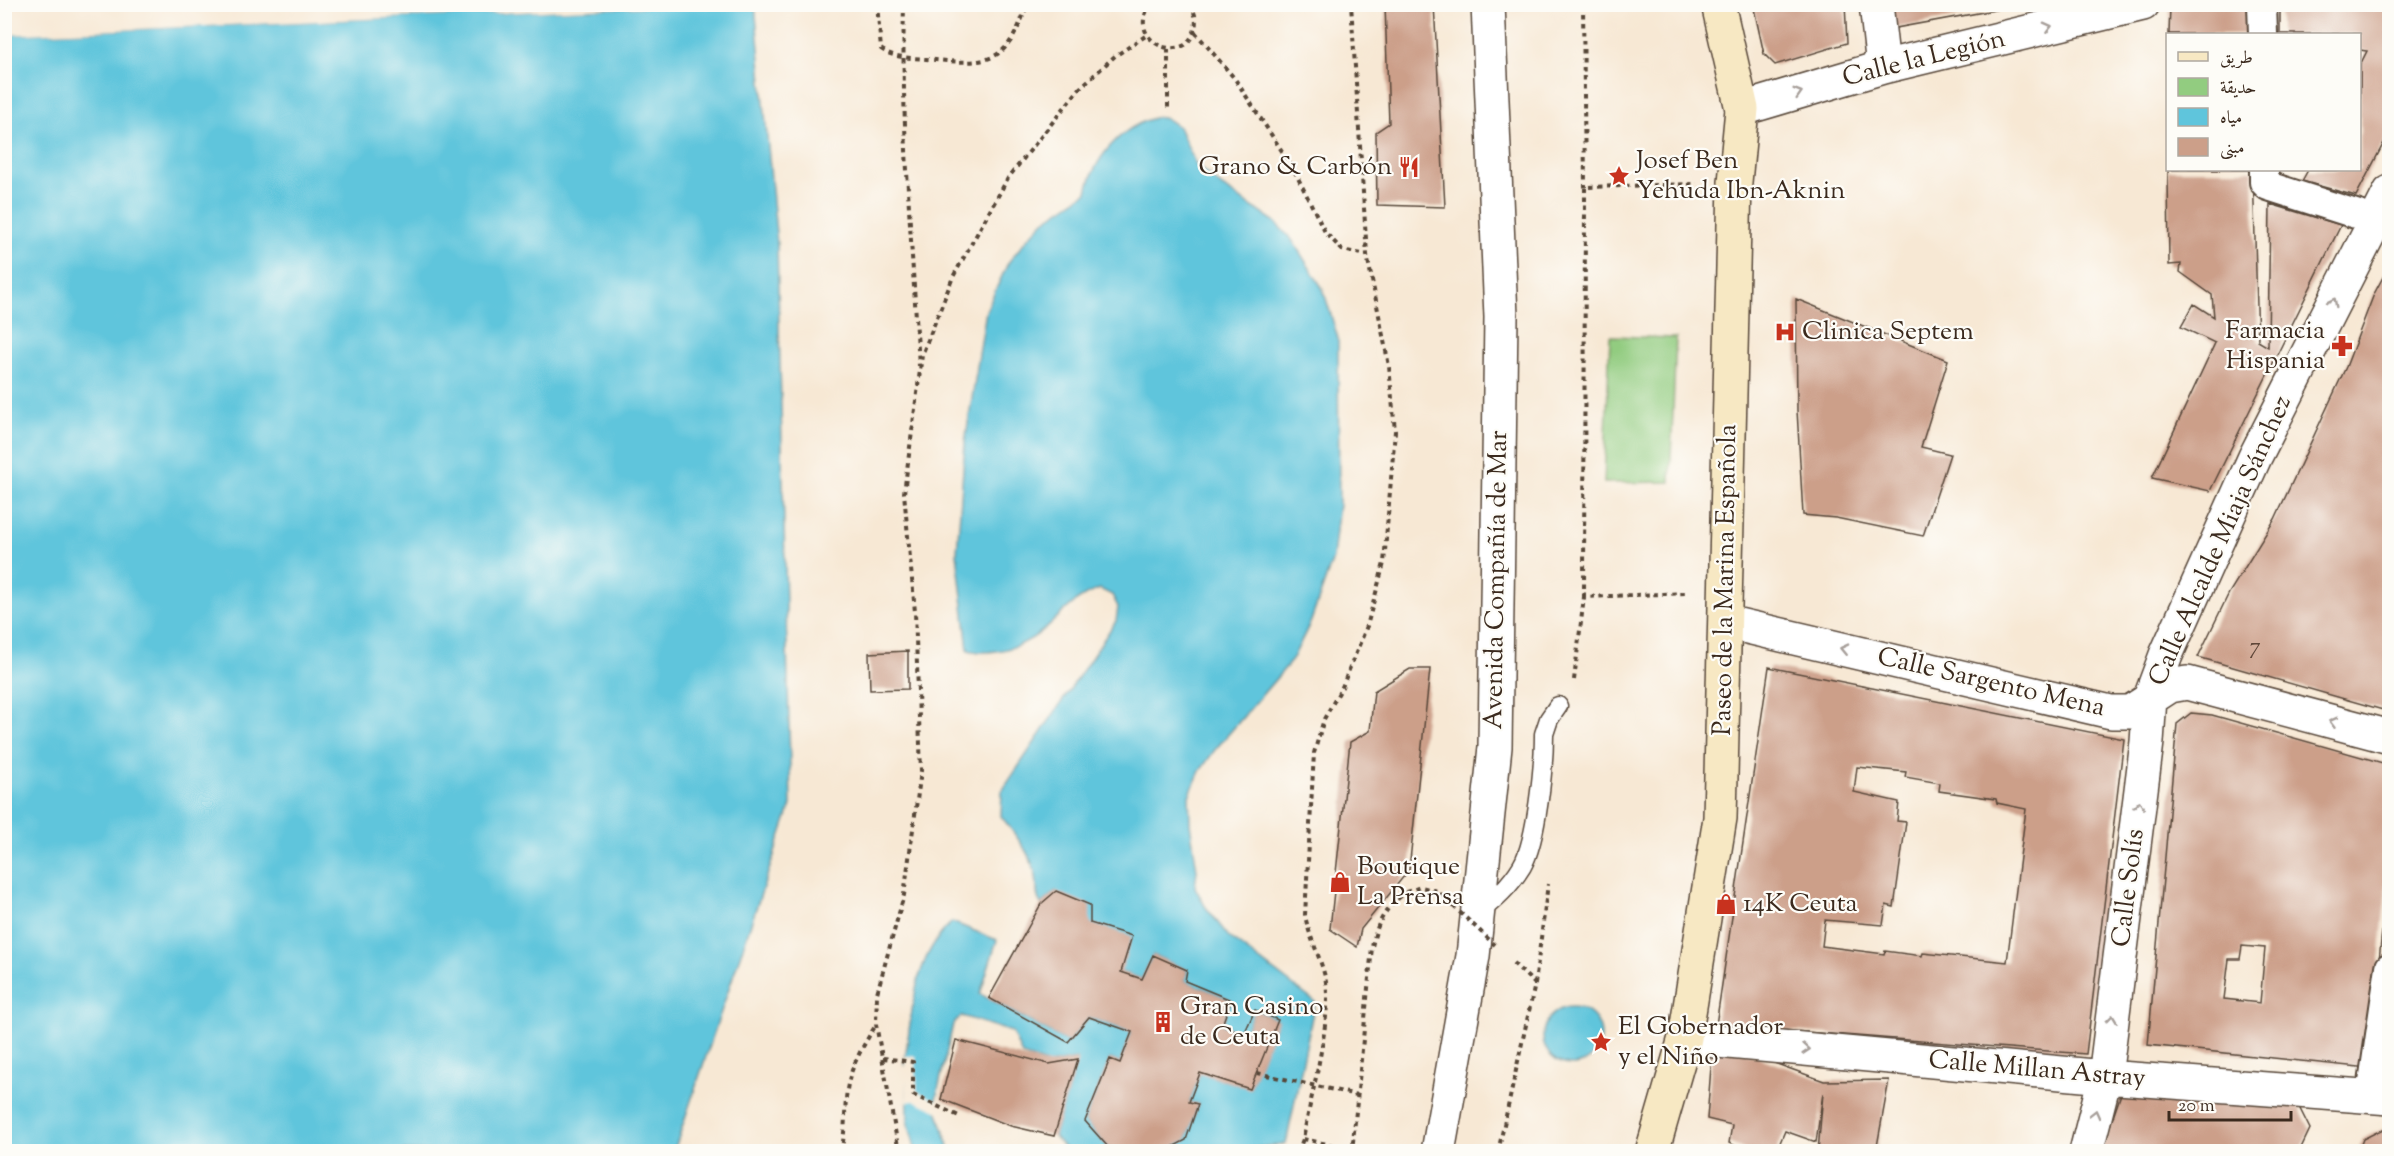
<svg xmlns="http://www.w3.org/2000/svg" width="2394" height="1156" viewBox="0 0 2394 1156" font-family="'Sorts Mill Goudy',Amiri,serif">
<rect width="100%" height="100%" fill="#fdfcf7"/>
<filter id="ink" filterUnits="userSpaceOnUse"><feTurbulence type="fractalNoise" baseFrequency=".0167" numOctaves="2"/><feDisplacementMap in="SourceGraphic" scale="12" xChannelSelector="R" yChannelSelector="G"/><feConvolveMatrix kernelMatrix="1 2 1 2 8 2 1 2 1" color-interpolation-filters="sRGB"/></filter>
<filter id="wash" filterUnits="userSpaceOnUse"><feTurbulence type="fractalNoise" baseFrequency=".008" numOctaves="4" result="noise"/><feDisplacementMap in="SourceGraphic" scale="24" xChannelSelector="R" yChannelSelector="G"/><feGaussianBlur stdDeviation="1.35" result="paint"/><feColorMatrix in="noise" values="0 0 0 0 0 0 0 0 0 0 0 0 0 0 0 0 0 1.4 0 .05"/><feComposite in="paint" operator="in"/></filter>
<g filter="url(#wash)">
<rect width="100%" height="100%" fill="#f7e8d4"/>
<path fill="#92cc80" stroke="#667b4f" stroke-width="1.5" d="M1610,336L1676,338L1670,482L1604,483Z"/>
<path fill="#5fc5dc" stroke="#4d787d" stroke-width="1.5" d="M679,5H755L777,244L791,805L674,1151H5L4,35Z
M1157,117L1167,119L1179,127L1196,165L1222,187L1274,221L1292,240L1323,289L1338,338L1339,504L1333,558L1311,621L1292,660L1214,751L1200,771L1189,796L1190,823L1197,870L1195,887L1205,906L1229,937L1315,1002L1286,1144L1229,1151H1163L1186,1139L1198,1104L1189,1102L1200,1073L1250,1088L1277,1020L1255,1010L1244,1034L1222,1025L1231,1000L1185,981L1187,970L1153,955L1142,979L1121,972L1090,923L1056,891L1041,904C1034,895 1039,883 1035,872C1029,851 1014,833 1001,816L1002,791L1116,621L1118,607L1112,595L1100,589C1058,602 1048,645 996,651C986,652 978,653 968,650L957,553L965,442L986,311L1008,263L1027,239L1044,221L1087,192C1094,157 1122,126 1157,117Z
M952,922L997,940L980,994L1068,1042L1089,1017L1132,1032L1120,1063L1110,1059L1085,1121L1109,1148L1145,1151H1067L1054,1136L1077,1059L1049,1064L1022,1055L1012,1032L962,1016L953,1024L935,1103L950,1151H916L908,1122L907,1066L904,1065C913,1014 911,960 952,922Z
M1543 1036a29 29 0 1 1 58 0a29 29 0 1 1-58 0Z"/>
<path fill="#f7e8d4" d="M614,4L679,5L5,35L4,32Z
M905,1056H916L917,1091L939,1102L941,1113L915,1101L907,1102Z"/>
<g id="blocks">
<path fill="#cc9f89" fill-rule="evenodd" d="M1385,4H1434L1445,207L1377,205L1376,132L1389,123Z
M1753,4H1845L1847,43L1775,65L1764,54Z
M1887,4H2016V6L1890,29Z
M2179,4H2248L2249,34H2169L2170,7Z
M2280,4H2390V131L2356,196L2302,181L2308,170H2360V65L2367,51L2360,50V34H2280Z
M2168,170H2253L2258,341L2268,347L2270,204L2341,225L2210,491L2152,478L2215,343L2181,327L2194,304L2214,317L2212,295L2180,272L2181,264L2169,265Z
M2390,264V712L2198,657L2229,593L2275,519L2346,367L2374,294Z
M1796,299L1948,360L1921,447L1950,454L1923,536L1836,518L1803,515L1797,410Z
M908,651V689L870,690L869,653Z
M1769,667L2124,739L2086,1054L1716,1025ZM1857,767L1906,772L1905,777L1940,783L1939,791L1996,799L1997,803L2026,809L2007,962L1923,953L1922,956L1885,951L1884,954L1822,946L1825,920L1883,925L1886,905L1894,907L1906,822L1897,821L1899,802L1854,792Z
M1410,669H1430L1409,870L1361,929L1357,947L1330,929L1350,742L1370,731L1374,691Z
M2191,713L2212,715L2390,765V853L2368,1068L2148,1045L2177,724ZM2242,946L2265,948L2260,1003L2224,999L2229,959H2240Z
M1056,891L1090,905V923L1132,936L1121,972L1142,979L1153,955L1187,970L1185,981L1231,1000L1222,1025L1244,1034L1255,1010L1278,1020L1250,1089L1200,1073L1189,1102L1198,1104L1186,1140L1163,1152L1109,1148L1085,1121L1110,1059L1120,1063L1132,1032L1089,1017L1068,1042L989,998L1041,904Z
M956,1040L1049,1064L1078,1059L1054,1136L1011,1126L941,1099Z
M1713,1041L1824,1081L1889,1080L1876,1152H1818L1823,1093L1816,1142L1785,1131L1776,1152H1749L1729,1143L1732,1125L1707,1119Z
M2121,1094L2298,1105L2310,1129L2299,1152H2101Z
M2383,1129L2390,1130V1152H2358L2363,1139Z"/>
</g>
</g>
<g filter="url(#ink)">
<use href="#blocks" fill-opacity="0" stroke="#574639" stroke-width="1.5"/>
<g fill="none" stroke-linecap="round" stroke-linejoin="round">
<defs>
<path id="service" d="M1477,914C1495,899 1510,886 1522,866C1537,840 1544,765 1544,734L1549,719L1558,706"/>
<path id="pedestrian" d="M2262,4L2263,34
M2264,170V182L2268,186L2390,225
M2371,1096L2390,967"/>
<path id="minor" d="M1876,4L1883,67
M1742,109L1883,67L2143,4
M1726,622L2111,712H2130L2170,686L2187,683L2390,737
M1685,1038L2105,1077L2390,1098
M2086,1152L2105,1077L2147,742L2150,698L2166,655L2255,457L2390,192"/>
<path id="tertiary" d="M1438,1152L1473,956L1495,747L1501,317L1488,4"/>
<path id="secondary" d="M1652,1152L1685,1038L1720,818L1735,182L1742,109L1718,4"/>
</defs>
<use href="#service" stroke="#574639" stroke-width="21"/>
<use href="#pedestrian" stroke="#574639" stroke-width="32"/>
<use href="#minor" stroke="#574639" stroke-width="36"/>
<use href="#tertiary" stroke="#574639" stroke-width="36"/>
<use href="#secondary" stroke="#574639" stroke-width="36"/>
<path stroke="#574639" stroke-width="4" stroke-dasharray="4.5 4.5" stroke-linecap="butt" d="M877,4L881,49C893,58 912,58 926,59C986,65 1007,67 1027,4
M904,4C901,125 912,246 919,366
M1152,4C1129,28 1159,58 1185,45C1197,34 1200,17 1189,4
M1583,4L1585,187
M1195,32L1235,79L1293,168L1325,232L1342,250L1367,255
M1168,49V109
M1584,597L1585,187L1697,184
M1574,680L1584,597L1688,593
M1535,984L1548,884
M883,1058L913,1062V1095L959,1116
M1303,1139L1352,1149
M841,1152C846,1131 844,1111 847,1090C850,1067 864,1044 876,1025
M899,1152L876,1024L877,993L904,895L921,771L915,612L904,493L922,355L953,277L1008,178L1080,88L1115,56L1147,35
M1108,1152L1109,1148
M1298,1152L1303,1139C1310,1099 1334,1014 1325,977C1320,956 1309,937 1305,915L1314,753L1324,719L1342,687L1367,626L1384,563L1395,431L1389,366L1367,255L1351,4
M1352,1152L1372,947C1377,922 1385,908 1406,892
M1498,1152L1535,984L1510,960"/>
<use href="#service" stroke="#fff" stroke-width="18"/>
<use href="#pedestrian" stroke="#fff" stroke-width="28"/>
<use href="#minor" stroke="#fff" stroke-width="33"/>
<use href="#tertiary" stroke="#fff" stroke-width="33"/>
<use href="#secondary" stroke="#f7e8c3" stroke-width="33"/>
<path stroke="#574639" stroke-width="4" stroke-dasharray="4.5 4.5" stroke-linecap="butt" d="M1406,892L1421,887L1437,891L1495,945
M1257,1073L1357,1095"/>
</g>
<defs><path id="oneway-chevron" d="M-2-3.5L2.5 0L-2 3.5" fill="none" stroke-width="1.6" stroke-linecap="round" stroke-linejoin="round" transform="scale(1.5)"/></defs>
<g stroke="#a79f9a">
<use href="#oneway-chevron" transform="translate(2048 27) rotate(-14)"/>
<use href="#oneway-chevron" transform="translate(1798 93) rotate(-17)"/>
<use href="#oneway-chevron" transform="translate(2333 302) rotate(-63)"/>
<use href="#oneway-chevron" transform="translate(1844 649) rotate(-167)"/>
<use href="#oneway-chevron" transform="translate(2333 722) rotate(-165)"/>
<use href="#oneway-chevron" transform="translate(2139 805) rotate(-83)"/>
<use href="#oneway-chevron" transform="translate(2112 1019) rotate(-83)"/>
<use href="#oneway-chevron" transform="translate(1806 1049) rotate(5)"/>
<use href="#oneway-chevron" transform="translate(2095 1114) rotate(-76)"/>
</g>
</g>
<defs>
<symbol id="restaurant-bare" viewBox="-9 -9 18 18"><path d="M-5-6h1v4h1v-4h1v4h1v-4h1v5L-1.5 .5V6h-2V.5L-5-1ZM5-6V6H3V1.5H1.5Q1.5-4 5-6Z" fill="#c8321e" stroke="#fdfcf7" stroke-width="2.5" paint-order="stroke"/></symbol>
<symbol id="sight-bare" viewBox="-9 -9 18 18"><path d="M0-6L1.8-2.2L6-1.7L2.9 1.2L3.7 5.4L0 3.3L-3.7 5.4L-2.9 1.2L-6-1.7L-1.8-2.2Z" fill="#c8321e" stroke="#fdfcf7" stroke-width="2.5" paint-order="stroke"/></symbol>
<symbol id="hospital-bare" viewBox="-9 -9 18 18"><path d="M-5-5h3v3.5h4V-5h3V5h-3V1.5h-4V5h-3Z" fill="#c8321e" stroke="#fdfcf7" stroke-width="2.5" paint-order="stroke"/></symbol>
<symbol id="pharmacy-bare" viewBox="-9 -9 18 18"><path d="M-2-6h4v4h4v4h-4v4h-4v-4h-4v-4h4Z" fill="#c8321e" stroke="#fdfcf7" stroke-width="2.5" paint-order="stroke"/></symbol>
<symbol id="shop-bare" viewBox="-9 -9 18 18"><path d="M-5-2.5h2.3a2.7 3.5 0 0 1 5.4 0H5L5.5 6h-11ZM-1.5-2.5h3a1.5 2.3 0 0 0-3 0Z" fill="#c8321e" stroke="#fdfcf7" stroke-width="2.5" paint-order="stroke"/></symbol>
<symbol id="building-bare" viewBox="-9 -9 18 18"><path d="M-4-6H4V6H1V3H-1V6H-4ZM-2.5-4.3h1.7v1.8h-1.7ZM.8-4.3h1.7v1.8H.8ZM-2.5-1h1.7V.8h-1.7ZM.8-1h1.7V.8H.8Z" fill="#c8321e" stroke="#fdfcf7" stroke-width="2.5" paint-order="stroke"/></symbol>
</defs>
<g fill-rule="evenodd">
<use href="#restaurant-bare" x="1394" y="152" width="30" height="30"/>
<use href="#sight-bare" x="1604" y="161" width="30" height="30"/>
<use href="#hospital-bare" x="1770" y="317" width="30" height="30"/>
<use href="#pharmacy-bare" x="2327" y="331" width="30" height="30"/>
<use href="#shop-bare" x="1325" y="867" width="30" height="30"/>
<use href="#shop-bare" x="1711" y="889" width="30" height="30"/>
<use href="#building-bare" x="1148" y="1007" width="30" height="30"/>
<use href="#sight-bare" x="1586" y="1027" width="30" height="30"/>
</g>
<g text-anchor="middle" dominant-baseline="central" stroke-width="4.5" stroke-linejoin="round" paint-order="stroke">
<g font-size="22" fill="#5f4739">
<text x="2255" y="648">7</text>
</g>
<g font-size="26" fill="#3b2a1e" stroke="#fdfcf7">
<text transform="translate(1924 59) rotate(-14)">Calle la Legión</text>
<text transform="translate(2221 541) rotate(-66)">Calle Alcalde Miaja Sánchez</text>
<text transform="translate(1497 580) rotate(-89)">Avenida Compañía de Mar</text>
<text transform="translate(1726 580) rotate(-89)">Paseo de la Marina Española</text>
<text transform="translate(1991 683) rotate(13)">Calle Sargento Mena</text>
<text transform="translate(2129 888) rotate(-83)">Calle Solís</text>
<text transform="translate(2037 1070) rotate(5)">Calle Millan Astray</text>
</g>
<g font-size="26" fill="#3b2a1e" stroke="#fdfcf7" text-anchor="start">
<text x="1636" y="161">Josef Ben<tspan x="1636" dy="30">Yehuda Ibn-Aknin</tspan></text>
<text x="1392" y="167" text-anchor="end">Grano &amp; Carbón</text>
<text x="2325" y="331" text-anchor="end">Farmacia<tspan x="2325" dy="30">Hispania</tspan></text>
<text x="1802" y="332">Clinica Septem</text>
<text x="1357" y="867">Boutique<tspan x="1357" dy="30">La Prensa</tspan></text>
<text x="1743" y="904">14K Ceuta</text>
<text x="1180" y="1007">Gran Casino<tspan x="1180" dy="30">de Ceuta</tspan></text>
<text x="1618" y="1027">El Gobernador<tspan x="1618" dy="30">y el Niño</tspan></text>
</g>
</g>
<rect width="2394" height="1156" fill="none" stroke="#fdfcf7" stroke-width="24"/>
<rect x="2166" y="33" width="195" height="138" fill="#fdfcf7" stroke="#afa8a0" stroke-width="1.5"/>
<rect x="2178" y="52" width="30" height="9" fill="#f7e8c3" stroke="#afa8a0" stroke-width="1.5"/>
<text x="2220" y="63" font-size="18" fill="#3b2a1e">طريق</text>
<rect x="2178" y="78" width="30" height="18" fill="#92cc80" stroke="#afa8a0" stroke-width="1.5"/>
<text x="2220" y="93" font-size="18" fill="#3b2a1e">حديقة</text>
<rect x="2178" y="108" width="30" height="18" fill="#5fc5dc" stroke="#afa8a0" stroke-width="1.5"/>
<text x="2220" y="123" font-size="18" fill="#3b2a1e">مياه</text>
<rect x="2178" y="138" width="30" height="18" fill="#cc9f89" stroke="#afa8a0" stroke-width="1.5"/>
<text x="2220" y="153" font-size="18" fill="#3b2a1e">مبنى</text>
<path d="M2169 1111v9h122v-9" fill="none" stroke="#3b2a1e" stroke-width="3"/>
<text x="2178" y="1111" font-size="18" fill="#3b2a1e" stroke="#fdfcf7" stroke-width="4.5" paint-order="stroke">20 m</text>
</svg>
